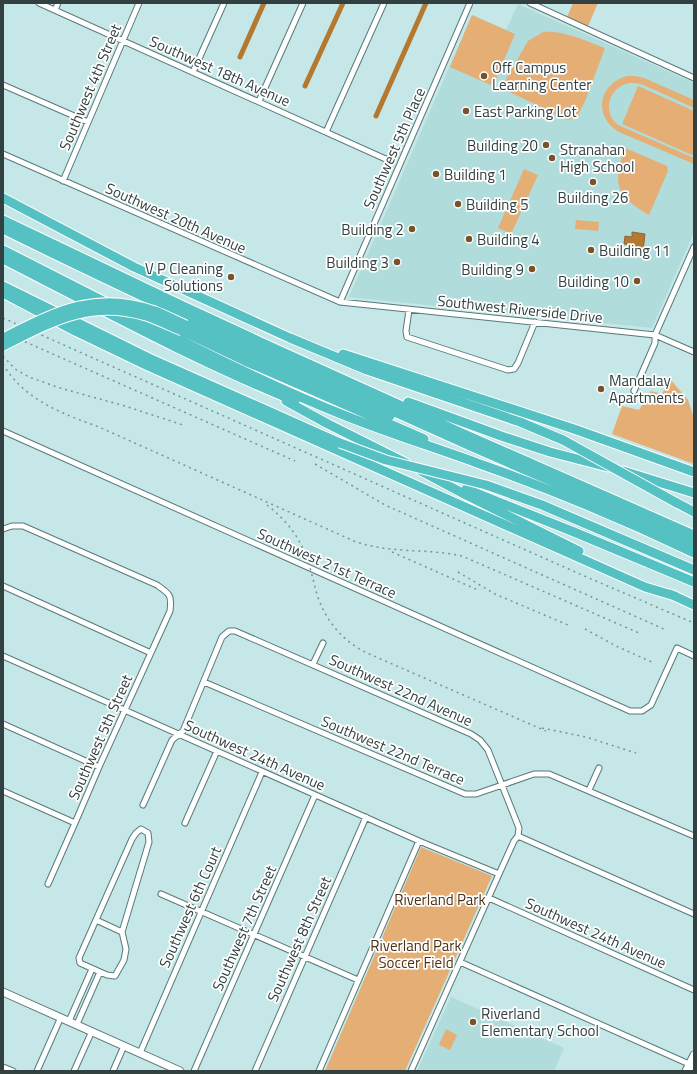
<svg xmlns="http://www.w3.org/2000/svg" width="697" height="1074" viewBox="0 0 697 1074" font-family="'Titillium Web',sans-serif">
<rect width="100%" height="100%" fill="#c5e7e8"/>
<path fill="#b0dcdc" d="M518,4L694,83V232L652,328L349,297L472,15L506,30Z
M451,997L564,1048L554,1071H417Z"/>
<path fill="#e4ae74" d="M573,3H598L588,26L567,17Z
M472,15L515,34L493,86L450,67Z
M543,32C565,30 585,41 605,48L586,99L577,117L568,120L501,88L528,41Z
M627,76H635L644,78L694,100V108C682,102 669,97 657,91C649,88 642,83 633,83C622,82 611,92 609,103C608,112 611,119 618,125L694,158V164L619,132C593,117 598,84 627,76Z
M638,86L694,111V152L692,155L622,124Z
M625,148L667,166L668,171L649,215C616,196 612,184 625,148Z
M524,169L538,175L511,234L498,228Z
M576,220L599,222L598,231L575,229Z
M670,379L688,400L694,418V464L612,434L622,406L639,410L651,391L662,394Z
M421,847L492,876L405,1071H325Z
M446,1029L457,1035L450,1050L439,1045Z"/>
<path fill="#b5782f" stroke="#8e6734" d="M632,232L645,234L643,251L630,250L631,245L624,244L625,236L632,237Z"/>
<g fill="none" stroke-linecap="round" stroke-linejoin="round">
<path stroke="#b5782f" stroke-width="5" d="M240,57L264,3
M305,86L343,3
M376,116L426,3"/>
<defs>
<path id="street" d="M39,3L390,161
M530,3L694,78
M55,10L58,3
M193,72L224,3
M3,85L88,122
M259,101L303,3
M326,132L384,3
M3,154L340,302L655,335L694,352
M63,181L139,3
M340,302L470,3
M409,310L406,331L407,337L508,370L514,369L518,363L535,322
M634,391L655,343V335L694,247
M3,431L630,711H642L651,705L677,648L694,656
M3,529L12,526H23L157,585C170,594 172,595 170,611L99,767L75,823L48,884
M3,586L151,653
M3,656L419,841L499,874
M313,664L323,643
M204,682L465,794H476L534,774H549L694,836
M3,724L99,767
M589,790L599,768
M3,791L75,823
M143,805L172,740L183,731L222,637L229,631H235L471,734L480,740L488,750L519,828L518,836L694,914
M185,823L217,751
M141,829L148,833L149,842L122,932L126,949L124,960L115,976L107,975L80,963L79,958L132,839L136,833Z
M161,894L358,980
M489,898L694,990
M96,920L122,932
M460,962L689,1064
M69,1021L92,969
M77,1024L100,972
M140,1053L262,772
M3,1067L13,1071
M37,1071L61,1017
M74,1071L92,1031
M113,1071L124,1046
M194,1071L315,795
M255,1071L366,817
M319,1071L419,841
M411,1071L499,874L514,841L518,836"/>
<path id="secondary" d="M3,992L180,1071
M686,1071L694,1055
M694,1071V1064"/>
<path id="highway" d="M3,198L134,267L290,338L367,370L520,422L563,440
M3,220L181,305L265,344L462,433L694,535
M3,229C157,305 314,376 470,446C545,479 620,509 694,544
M3,250L109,304
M3,259C99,308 194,360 295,401
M3,286L149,358L340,443
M3,293L75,331L148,366L645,587L675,596
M127,313C199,350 271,386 346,416C389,433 433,447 477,463C551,489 623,519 694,553
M186,325L307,381L390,416
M182,331L245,361L424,439
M343,354L574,429L694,472
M286,401L328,424L406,463
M408,402L504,437L550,452L608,467
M421,471L466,495L579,551
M623,471L694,493
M486,485L542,505L694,570
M466,489L574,532L694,582
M675,502L694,512
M670,594L694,605"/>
</defs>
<use href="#street" stroke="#597979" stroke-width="7"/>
<use href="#secondary" stroke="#597979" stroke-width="9"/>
<use href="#highway" stroke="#fff" stroke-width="11"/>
<use href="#street" stroke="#fff" stroke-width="5"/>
<use href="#secondary" stroke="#fff" stroke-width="7"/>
<use href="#highway" stroke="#56c1c3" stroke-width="9"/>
<path stroke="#7b9394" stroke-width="1.5" stroke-dasharray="2 4" stroke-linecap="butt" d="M3,318L582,575L694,623
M3,332L295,461
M3,356L15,369L29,377L60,388L125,406L183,425
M3,364C24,400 63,414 99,427L354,541C389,554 427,548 462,556L639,633
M315,464L385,505L666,630
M267,505C285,519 300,537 307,559C311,569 313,580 316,591C324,619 341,640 367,653L546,731
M392,552L478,590
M458,572L495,594L568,625
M585,629L616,646L654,663
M542,728L586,737L636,753"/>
<defs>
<path id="highway-bridge" d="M3,338C55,312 95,290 155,311C165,315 175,320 186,325
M3,346C51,322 90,299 146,316C158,320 170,326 182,331
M563,440L675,502
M340,443L386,460L486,485"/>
</defs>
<use href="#highway-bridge" stroke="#fff" stroke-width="11" stroke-linecap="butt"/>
<use href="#highway-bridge" stroke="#56c1c3" stroke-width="9"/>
</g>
<g fill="#77532c" stroke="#fff" stroke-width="1.5">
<circle cx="484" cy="76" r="4"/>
<circle cx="466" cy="111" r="4"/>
<circle cx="546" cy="145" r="4"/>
<circle cx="552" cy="158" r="4"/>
<circle cx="436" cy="174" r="4"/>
<circle cx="593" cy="182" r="4"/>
<circle cx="458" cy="204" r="4"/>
<circle cx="412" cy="229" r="4"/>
<circle cx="469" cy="239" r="4"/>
<circle cx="591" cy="250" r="4"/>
<circle cx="397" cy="262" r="4"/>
<circle cx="532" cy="269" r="4"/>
<circle cx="231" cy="277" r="4"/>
<circle cx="637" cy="281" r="4"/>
<circle cx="601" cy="389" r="4"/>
<circle cx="473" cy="1022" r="4"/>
</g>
<g text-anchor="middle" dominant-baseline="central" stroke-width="3.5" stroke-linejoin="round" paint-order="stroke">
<g font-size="15" fill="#324040" stroke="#fff" text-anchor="start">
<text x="492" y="67">Off Campus<tspan x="492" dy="17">Learning Center</tspan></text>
<text x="474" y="111">East Parking Lot</text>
<text x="538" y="145" text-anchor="end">Building 20</text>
<text x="560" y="149">Stranahan<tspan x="560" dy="17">High School</tspan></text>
<text x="444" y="174">Building 1</text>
<text x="593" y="197" text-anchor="middle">Building 26</text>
<text x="466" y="204">Building 5</text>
<text x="404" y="229" text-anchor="end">Building 2</text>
<text x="477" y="239">Building 4</text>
<text x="599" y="250">Building 11</text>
<text x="389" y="262" text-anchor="end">Building 3</text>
<text x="223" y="268" text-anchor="end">V P Cleaning<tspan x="223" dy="17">Solutions</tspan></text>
<text x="524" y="269" text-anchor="end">Building 9</text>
<text x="629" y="281" text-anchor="end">Building 10</text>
<text x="609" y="380">Mandalay<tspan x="609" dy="17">Apartments</tspan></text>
<text x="481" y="1013">Riverland<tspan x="481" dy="17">Elementary School</tspan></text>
</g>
<g font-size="15" fill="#324040" stroke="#fff">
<text transform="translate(220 71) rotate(24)">Southwest 18th Avenue</text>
<text transform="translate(90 87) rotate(-67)">Southwest 4th Street</text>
<text transform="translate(394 148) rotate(-66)">Southwest 5th Place</text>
<text transform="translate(176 218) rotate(24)">Southwest 20th Avenue</text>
<text transform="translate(520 309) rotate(6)">Southwest Riverside Drive</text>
<text transform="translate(327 563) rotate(24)">Southwest 21st Terrace</text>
<text transform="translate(401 690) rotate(24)">Southwest 22nd Avenue</text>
<text transform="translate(100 737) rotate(-66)">Southwest 5th Street</text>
<text transform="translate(393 750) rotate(23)">Southwest 22nd Terrace</text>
<text transform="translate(255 755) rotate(24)">Southwest 24th Avenue</text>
<text transform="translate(190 907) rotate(-66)">Southwest 6th Court</text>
<text transform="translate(244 928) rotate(-66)">Southwest 7th Street</text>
<text transform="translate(596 933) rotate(24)">Southwest 24th Avenue</text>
<text transform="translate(299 939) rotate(-66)">Southwest 8th Street</text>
</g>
<g font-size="15" fill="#4d3315" stroke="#fff">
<text x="440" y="899">Riverland Park</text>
<text x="416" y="945">Riverland Park<tspan x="416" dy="17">Soccer Field</tspan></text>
</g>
</g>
<rect width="697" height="1074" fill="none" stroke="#324040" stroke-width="8"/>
</svg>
